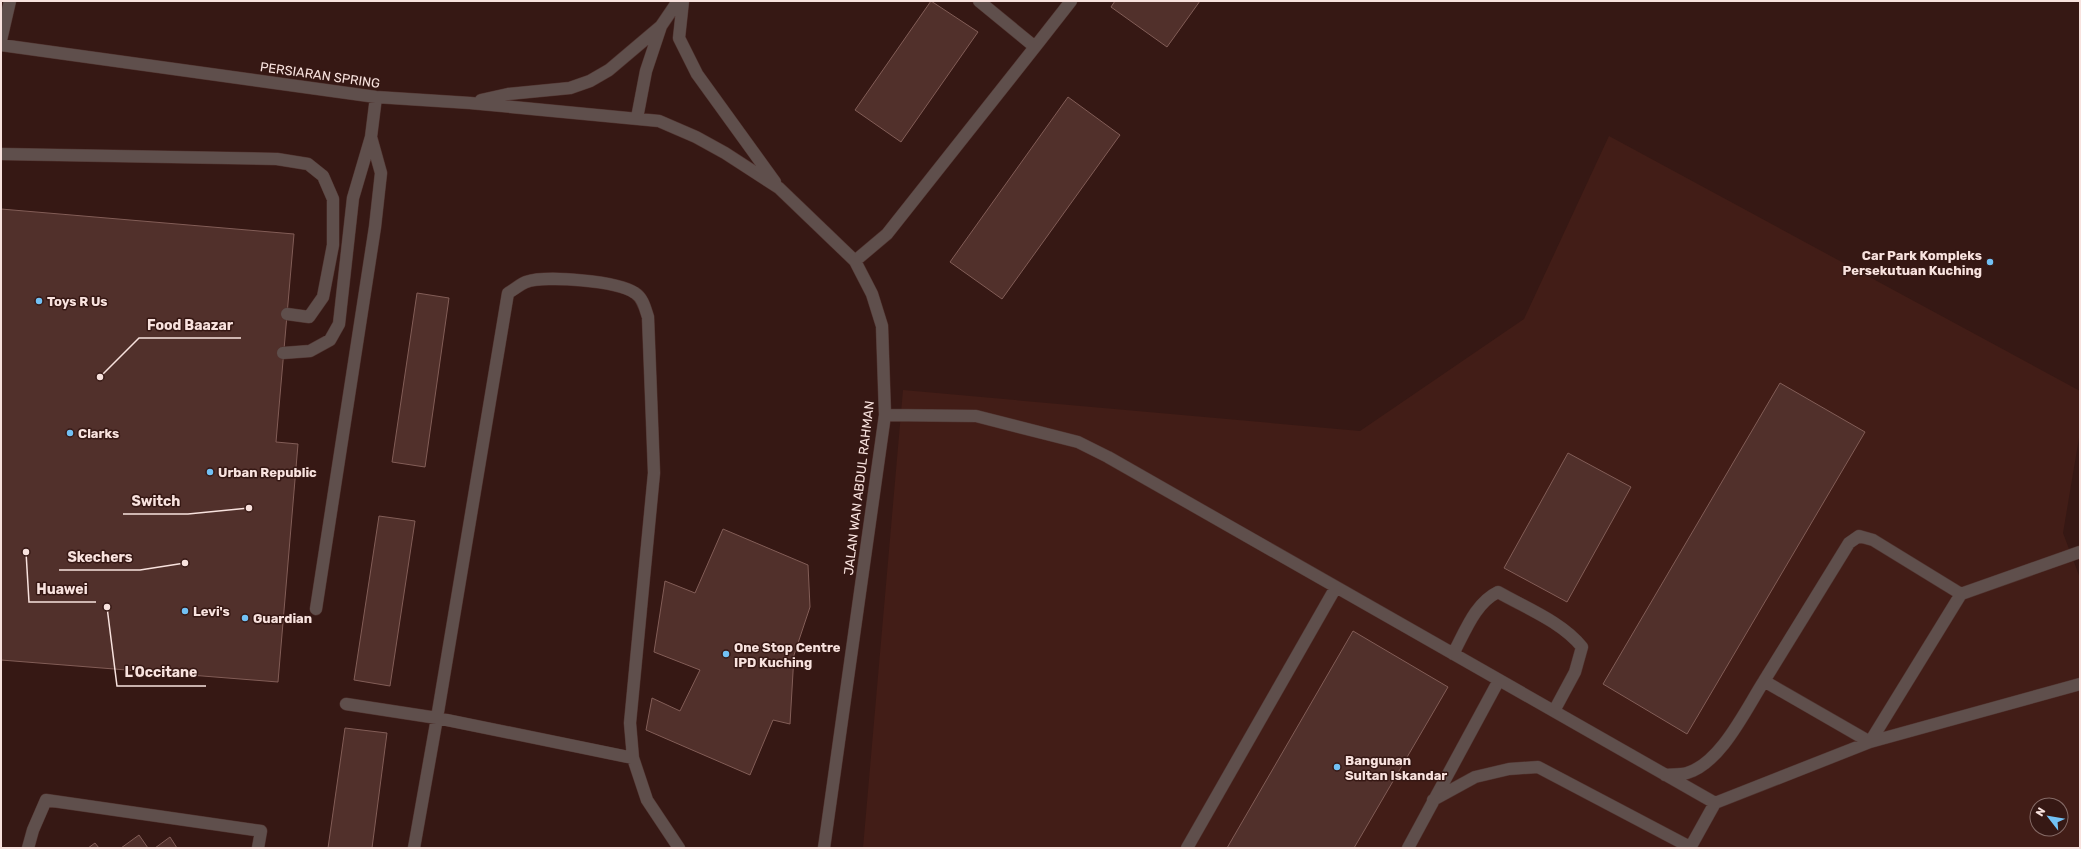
<svg xmlns="http://www.w3.org/2000/svg" width="2081" height="849" viewBox="0 0 2081 849" font-family="Rubik,sans-serif">
<rect width="100%" height="100%" fill="#361814"/>
<path fill="#421d17" fill-rule="evenodd" d="M1609,136L2080,391V432L2063,533L2080,578V848H863L903,390L1360,431L1524,319ZM2037,805H2061V829H2037Z"/>
<path fill="#51302b" stroke="#825d57" d="M931,1L978,32L901,142L855,110Z
M1115,1H1200L1167,47L1111,7Z
M1068,97L1120,135L1002,299L950,262Z
M1,209L294,234L276,442L298,444L278,682L1,660V665Z
M417,293L449,298L425,467L392,462Z
M1780,383L1865,432L1687,734L1603,684Z
M1568,453L1631,487L1567,602L1504,568Z
M379,516L415,521L390,686L354,680Z
M723,529L808,565L810,607L794,655L790,724L773,720L750,775L646,730L652,698L680,711L700,670L654,652L665,581L695,593Z
M1353,631L1448,687L1354,848H1227Z
M345,728L387,733L372,848H328Z
M139,835L148,848H121Z
M170,837L177,848H155Z
M95,843L99,848H88Z"/>
<g fill="none" stroke-linecap="round" stroke-linejoin="round">
<defs>
<path id="minor" d="M683,1L679,38L697,74L775,182
M1,40L10,1
M1,45L376,97L470,103L659,121L696,137L725,153L779,188L855,261L872,294L882,326L885,415L824,848
M1035,47L1071,1
M481,100L508,94L570,88L590,81L609,70L661,26
M637,118L646,71L661,26L678,1
M1,154L277,159L308,164L323,176L333,199V245L323,297L309,317L287,314
M855,261L887,234L1035,47L979,1
M283,353L310,351L330,340L339,324L353,198L371,137L376,97
M885,415L976,416L1078,442L1108,457L1715,803
M2080,552L1961,594L1873,540L1859,536L1849,543L1764,681L1870,742L2080,684
M316,609L375,227L381,173L371,137
M1453,654C1465,632 1475,603 1498,592C1526,608 1562,622 1582,647L1575,672L1554,711
M346,704L437,718L633,758
M1665,775C1672,774 1680,775 1687,773C1721,763 1746,709 1764,681
M1433,800L1475,777L1509,769L1538,767L1690,847
M28,848L33,830L46,800L261,831L258,848
M414,848L437,718L508,293C514,290 520,284 526,282C546,275 618,281 635,293C643,298 645,308 648,317L654,473L630,723L633,758L647,800L679,848
M1187,848L1336,587
M1408,848L1499,680
M1690,848L1715,803L1870,742L1961,594"/>
</defs>
<use href="#minor" stroke="#513430" stroke-width="13"/>
<use href="#minor" stroke="#5f4f4c" stroke-width="12"/>
</g>
<g fill="#72c1f5" stroke="#361814" stroke-width="1.5">
<circle cx="1990" cy="262" r="4"/>
<circle cx="39" cy="301" r="4"/>
<circle cx="70" cy="433" r="4"/>
<circle cx="210" cy="472" r="4"/>
<circle cx="185" cy="611" r="4"/>
<circle cx="245" cy="618" r="4"/>
<circle cx="726" cy="654" r="4"/>
<circle cx="1337" cy="767" r="4"/>
</g>
<g text-anchor="middle" dominant-baseline="central" stroke-width="3" stroke-linejoin="round" paint-order="stroke">
<g font-size="13" fill="#f8e2de" stroke="#361814">
<text transform="translate(320 75) rotate(8)">PERSIARAN SPRING</text>
<text transform="translate(859 488) rotate(-83)">JALAN WAN ABDUL RAHMAN</text>
</g>
<g font-size="13" font-weight="bold" fill="#f8e2de" stroke="#361814" text-anchor="start">
<text x="1982" y="255" text-anchor="end">Car Park Kompleks<tspan x="1982" dy="15">Persekutuan Kuching</tspan></text>
<text x="47" y="301">Toys R Us</text>
<text x="78" y="433">Clarks</text>
<text x="218" y="472">Urban Republic</text>
<text x="193" y="611">Levi's</text>
<text x="253" y="618">Guardian</text>
<text x="734" y="647">One Stop Centre<tspan x="734" dy="15">IPD Kuching</tspan></text>
<text x="1345" y="760">Bangunan<tspan x="1345" dy="15">Sultan Iskandar</tspan></text>
</g>
</g>
<path fill="none" stroke="#f8e2de" stroke-width="1.5" d="M100 377L139 338H241M249 508L188 514H123M185 563L140 570H59M26 552L29 602H96M107 607L117 686H206"/>
<g fill="#f8e2de" stroke="#361814" stroke-width="1.5">
<circle cx="100" cy="377" r="4"/>
<circle cx="249" cy="508" r="4"/>
<circle cx="185" cy="563" r="4"/>
<circle cx="26" cy="552" r="4"/>
<circle cx="107" cy="607" r="4"/>
</g>
<g font-size="14" text-anchor="middle" font-weight="bold" fill="#f8e2de" stroke="#361814" stroke-width="3" stroke-linejoin="round" paint-order="stroke">
<text x="190" y="330">Food Baazar</text>
<text x="156" y="506">Switch</text>
<text x="100" y="562">Skechers</text>
<text x="62" y="594">Huawei</text>
<text x="161" y="677">L'Occitane</text>
</g>
<rect width="2081" height="849" fill="none" stroke="#f8e2de" stroke-width="4"/>
<g transform="translate(2049 817) rotate(301)"><circle r="19" fill="#361814" stroke="#846965"/>
<path d="M0-3L7 15L0 10L-7 15Z" fill="#72c1f5"/>
<text y="-6" font-size="11" font-weight="bold" text-anchor="middle" fill="#f8e2de">N</text>
</g>
</svg>
